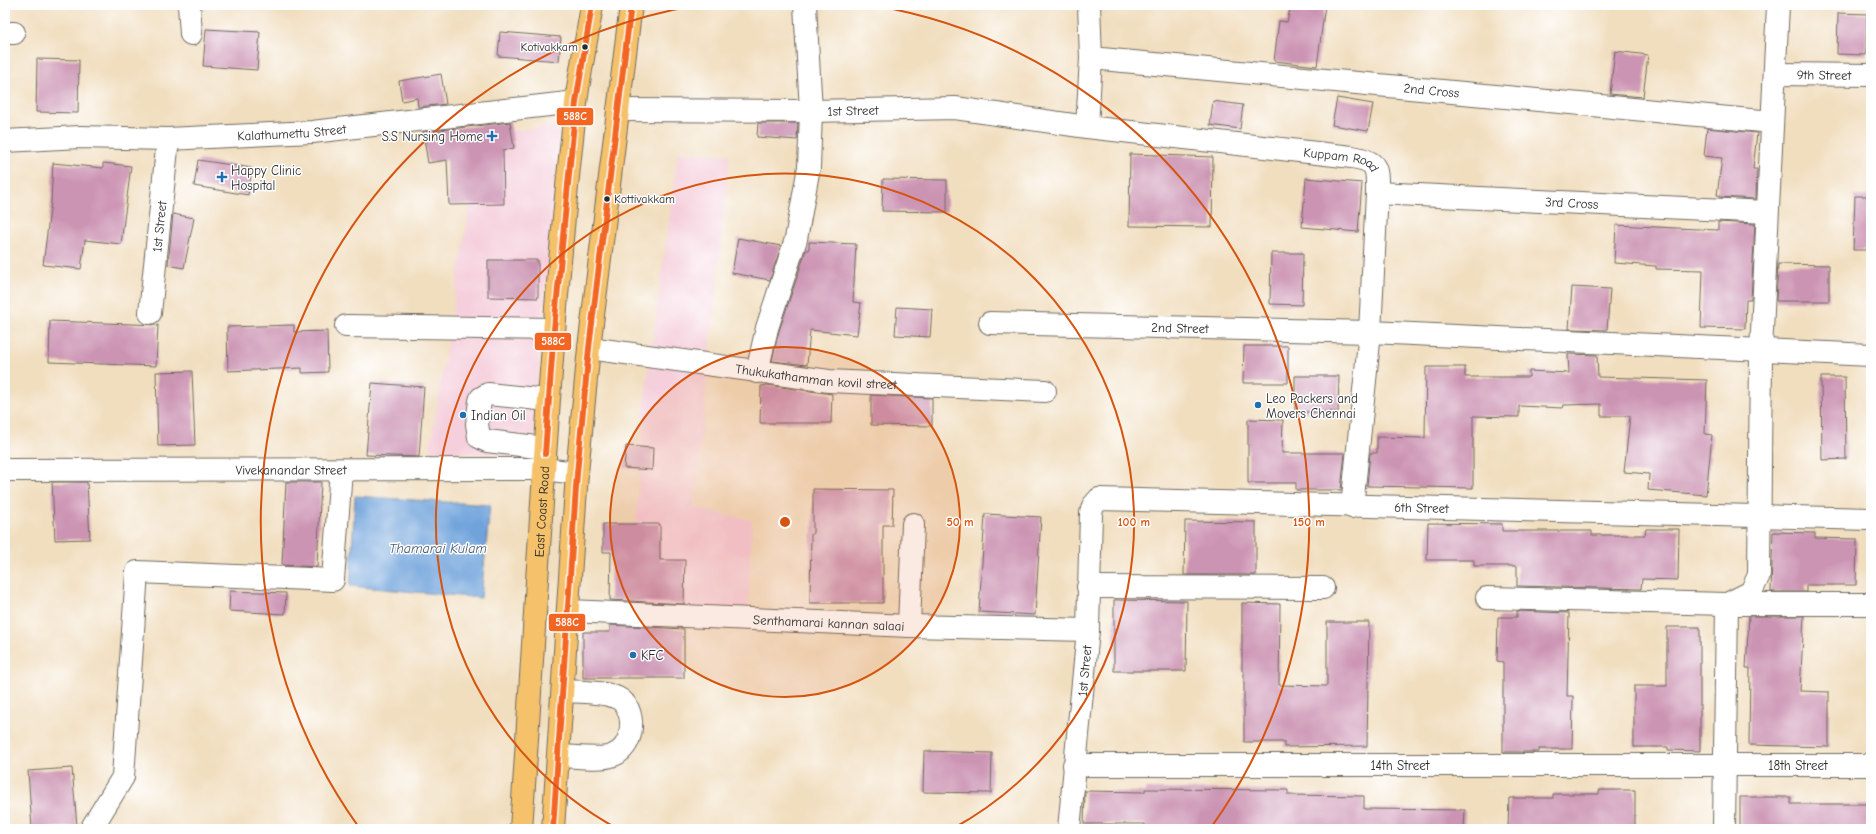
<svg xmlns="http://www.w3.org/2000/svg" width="1876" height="834" viewBox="0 0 1876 834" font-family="'Comic Neue',sans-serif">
<rect width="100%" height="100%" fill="#fff"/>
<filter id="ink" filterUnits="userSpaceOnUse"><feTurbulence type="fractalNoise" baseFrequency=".025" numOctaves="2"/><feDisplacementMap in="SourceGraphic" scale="8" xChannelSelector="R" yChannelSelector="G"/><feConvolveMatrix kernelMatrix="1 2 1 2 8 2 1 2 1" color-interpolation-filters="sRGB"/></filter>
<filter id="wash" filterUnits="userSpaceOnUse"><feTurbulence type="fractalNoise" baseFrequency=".012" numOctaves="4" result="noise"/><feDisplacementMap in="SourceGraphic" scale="16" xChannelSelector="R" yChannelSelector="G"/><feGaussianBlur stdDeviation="0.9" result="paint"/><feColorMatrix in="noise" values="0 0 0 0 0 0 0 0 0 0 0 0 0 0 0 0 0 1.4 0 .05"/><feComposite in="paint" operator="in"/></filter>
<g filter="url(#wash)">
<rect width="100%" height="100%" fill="#f1debf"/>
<path fill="#f5cfdc" d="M560,125L531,457L430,450L481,135Z
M678,152L730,155L694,508L752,520L748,619L630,614L644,405Z"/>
<path fill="#6fa3db" stroke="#4d6783" d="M355,496L490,505L481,598L350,586Z"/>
<g id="blocks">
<path fill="#cc94b3" d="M1291,5H1325L1317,66L1274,61L1279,21L1287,22Z
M1838,13L1867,14L1866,55L1837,54Z
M206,29L260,32L257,70L203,66Z
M500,32L561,37L559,61L498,56Z
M1615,51L1648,55L1643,97L1610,94Z
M37,59L79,60L78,113L36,112Z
M441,74L446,104L418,107L417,98L402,101L399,81Z
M1337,98L1373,104L1368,131L1332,125Z
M1213,101L1243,105L1240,129L1210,125Z
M510,122L514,148L503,150L504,204L449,205L447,160L428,163L423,132Z
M758,123H798L797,140L757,137Z
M1707,128L1757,133L1753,169H1757L1756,199L1719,197V195H1717L1722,158L1704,156Z
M1130,154L1213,157L1212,227L1129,226Z
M198,160L252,168L248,195L194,186Z
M53,163L103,168V163L131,166L121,244L85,240L81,269L43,265L51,202Z
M1306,178L1362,183L1358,232L1302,227Z
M883,179L947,180V212L882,211Z
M1855,196H1871V250H1853Z
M173,214L194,218L184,268L168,265Z
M1718,222L1755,224L1751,300H1746L1745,329L1701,328L1703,270L1656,269V266L1614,263L1616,225L1718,230Z
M738,238L781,246L770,280L732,273Z
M809,242L856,244L853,302L861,303L857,335L810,330L807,365L772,361L779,331L806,250H809Z
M1271,253H1303L1302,305L1270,304Z
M488,260H538V298L488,297Z
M1778,264L1829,265V301H1776Z
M1572,287L1610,289L1607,330L1569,329Z
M897,307L932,309L930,337L895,335Z
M50,321L158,325L156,366L49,362Z
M294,325V332L327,331L328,372L302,373V368L228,371L227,327Z
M1244,346H1288V383H1243Z
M1568,354L1597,355L1598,377L1707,380L1705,434L1712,435L1706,495L1648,490L1649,474L1624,472L1630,416H1601V404L1564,405L1563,408L1519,406V417L1473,416V488L1367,486L1370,453H1377V437L1425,438L1426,367H1465V377H1529V371L1569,373Z
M192,371L195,445L158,446L156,372Z
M1295,376H1339L1338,412H1295Z
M1821,377H1845L1846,459L1822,460Z
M372,383L424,387L419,457L366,455Z
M767,385L832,394L831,423H760L761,386Z
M871,395L932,398V426L871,425Z
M1248,419L1283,420L1282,453H1345L1341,490H1296V483H1248Z
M626,446L653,448L652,470L624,468Z
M52,482H87L90,539L55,540Z
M286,482H321L317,567L282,565Z
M813,489L893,490L892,525H883V603H810L811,534H813Z
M985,514L1041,517L1035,615L979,612Z
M1185,521L1256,522V575H1184Z
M1428,523L1502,524V531H1592V535H1645L1646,529H1679L1678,580L1642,579L1641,589L1517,586V566H1474V560H1427Z
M603,524H660V560H685L684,604L610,600L611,552H603Z
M1773,532L1815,533V538L1857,539L1856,585H1806V592H1771Z
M230,591L286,593L285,614L229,611Z
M1114,600L1187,601L1186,671H1114Z
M1242,603L1280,604L1279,685L1327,686V622H1369L1367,746L1284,747V742H1244V671H1242Z
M1517,611L1569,613L1567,696H1573L1572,749H1539V752H1503V662L1497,661L1498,617H1517Z
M1749,616H1804L1800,691L1829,692V747L1749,745L1750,668H1746Z
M610,625L684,629V678H583V632H610Z
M1667,627H1700V751L1668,750V747H1634V686H1667Z
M924,751L992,753L991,793L923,792Z
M72,768L77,826L32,829L28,771Z
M1145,789L1288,790V795L1364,796V809L1465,810L1464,829H1145V824H1084L1085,791L1145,792Z
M1599,790H1635V829H1508L1509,798H1553V794H1599Z
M1740,797H1791V804H1871V829H1740Z"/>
</g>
</g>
<g filter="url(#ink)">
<use href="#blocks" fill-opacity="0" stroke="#706a5f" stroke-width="1"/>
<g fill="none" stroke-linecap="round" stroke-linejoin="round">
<defs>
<g id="minor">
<path d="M189,5L191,34"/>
<path id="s1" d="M1089,5L1091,58L1087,127L1352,157C1379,161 1377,169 1377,193L1370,332L1352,507"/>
<path d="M5,33H14"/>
<path id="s2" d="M1091,58L1772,122"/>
<path id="s3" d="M1776,74L1871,75"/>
<path id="s4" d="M618,110L811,111L955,108L1087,127"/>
<path id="s5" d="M5,141L80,137L168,139L312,132L576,102"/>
<path id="s6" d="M1377,193L1767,212"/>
<path id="s7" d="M150,313L168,139"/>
<path id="s8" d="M990,323L1370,332L1871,355"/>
<path d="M346,326L554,329"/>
<path id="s9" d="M589,348L829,381L1045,391"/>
<path d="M757,372L767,328L796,239L809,167L811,111L805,5"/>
<path d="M545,448L487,441L479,437L477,424L480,401L481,398L488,394L548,400"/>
<path id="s10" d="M5,470L543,469L577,473"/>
<path d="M1088,587L1323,588"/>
<path d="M1487,598L1727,604H1871"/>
<path id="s11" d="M569,611L909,626L1088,630"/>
<path d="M909,626L913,524"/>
<path d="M559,756C572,756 600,760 611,756C633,750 638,714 621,700C609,691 578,692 563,691"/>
<path id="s12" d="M1074,765H1871"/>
<path d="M91,829L123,777L137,572L333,580L341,470"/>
<path id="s13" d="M1069,829L1088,630L1091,513L1093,506L1099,499L1871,519"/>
<path d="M1724,829L1727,604L1751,592L1759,575L1761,351L1778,5"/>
</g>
<g id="major">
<path id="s14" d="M521,829C538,587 548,344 576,103C580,71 587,38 592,5"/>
<path d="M553,829L577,473L589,348L631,5"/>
</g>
</defs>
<use href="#minor" stroke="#706a5f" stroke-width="24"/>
<use href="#major" stroke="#706a5f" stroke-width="24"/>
<use href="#minor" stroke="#fff" stroke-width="22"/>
<use href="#major" stroke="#f5c16b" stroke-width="22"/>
<defs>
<path id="bus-1" d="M545,454L554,329L576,102L592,5
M553,829L577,473L589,348L631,5"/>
</defs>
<use href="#bus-1" stroke="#fff" stroke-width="9"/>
<use href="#bus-1" stroke="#f26522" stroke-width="6"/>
</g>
</g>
<circle cx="785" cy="522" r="175" fill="#d5540f" fill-opacity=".12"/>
<g fill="none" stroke="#d5540f" stroke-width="2">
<circle cx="785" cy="522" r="175"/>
<path d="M618 829A349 349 0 1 1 952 829"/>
<path d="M358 826A524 524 0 0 1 699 5M871 5A524 524 0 0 1 1212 826"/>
</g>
<g fill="#2b2b2b" stroke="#fff" stroke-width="1.5">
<circle cx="585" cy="47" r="3.5"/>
<circle cx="607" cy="199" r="3.5"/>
</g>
<g fill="#1f6fb2" stroke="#fff" stroke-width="1.5">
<path d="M490 130h4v4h4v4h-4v4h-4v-4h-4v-4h4z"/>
<path d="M220 171h4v4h4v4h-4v4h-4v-4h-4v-4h4z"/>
<circle cx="1258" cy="405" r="4"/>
<circle cx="463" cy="415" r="4"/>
<circle cx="633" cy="655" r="4"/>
</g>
<g text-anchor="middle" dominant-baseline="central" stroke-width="3" stroke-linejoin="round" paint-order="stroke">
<g font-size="12" fill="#2b2b2b" stroke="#fff" text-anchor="end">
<text x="578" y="47">Kotivakkam</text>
<text x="614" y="199" text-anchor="start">Kottivakkam</text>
</g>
<g font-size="13" fill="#2b2b2b" stroke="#fff">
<text stroke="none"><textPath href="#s3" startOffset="48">9th Street</textPath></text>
<text stroke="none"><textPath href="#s2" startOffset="342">2nd Cross</textPath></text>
<text stroke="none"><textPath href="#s4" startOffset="235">1st Street</textPath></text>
<text stroke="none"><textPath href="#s5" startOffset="287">Kalathumettu Street</textPath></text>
<text stroke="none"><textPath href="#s1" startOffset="379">Kuppam Road</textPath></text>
<text stroke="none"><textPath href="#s6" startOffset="195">3rd Cross</textPath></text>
<text stroke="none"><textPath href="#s7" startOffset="87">1st Street</textPath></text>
<text stroke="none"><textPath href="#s8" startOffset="190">2nd Street</textPath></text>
<text stroke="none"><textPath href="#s9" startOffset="229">Thukukathamman kovil street</textPath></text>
<text stroke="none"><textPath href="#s10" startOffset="286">Vivekanandar Street</textPath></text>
<text stroke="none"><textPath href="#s13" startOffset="656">6th Street</textPath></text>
<text stroke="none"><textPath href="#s14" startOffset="318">East Coast Road</textPath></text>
<text stroke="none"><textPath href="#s11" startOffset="260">Senthamarai kannan salaai</textPath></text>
<text stroke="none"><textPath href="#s13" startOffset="159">1st Street</textPath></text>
<text stroke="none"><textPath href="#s12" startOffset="326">14th Street</textPath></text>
<text stroke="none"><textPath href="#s12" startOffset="724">18th Street</textPath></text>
</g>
<g font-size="13" fill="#2b2b2b" stroke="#fff" text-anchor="start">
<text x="483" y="136" text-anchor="end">S.S Nursing Home</text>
<text x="231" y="170">Happy Clinic<tspan x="231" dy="15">Hospital</tspan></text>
<text x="1266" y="398">Leo Packers and<tspan x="1266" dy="15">Movers Chennai</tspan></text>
<text x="471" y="415">Indian Oil</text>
<text x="641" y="655">KFC</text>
</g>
<g font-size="14" font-style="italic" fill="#465b71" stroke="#fff">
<text x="438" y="548">Thamarai Kulam</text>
</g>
</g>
<circle cx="785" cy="522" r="6" fill="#d5540f" stroke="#fff" stroke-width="2"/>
<g font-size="12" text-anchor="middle" font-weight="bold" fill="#d5540f" stroke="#fff" stroke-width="3" stroke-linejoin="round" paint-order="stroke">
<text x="960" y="526">50 m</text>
<text x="1134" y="526">100 m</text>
<text x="1309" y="526">150 m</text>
</g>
<g stroke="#fff" stroke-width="1.5">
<rect x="556" y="107" width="38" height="19" rx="4" fill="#f26522"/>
<rect x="534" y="332" width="38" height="19" rx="4" fill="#f26522"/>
<rect x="548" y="613" width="38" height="19" rx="4" fill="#f26522"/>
</g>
<g font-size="11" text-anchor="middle" font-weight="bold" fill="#fff">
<text x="575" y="120">588C</text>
<text x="553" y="345">588C</text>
<text x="567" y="626">588C</text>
</g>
<rect width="1876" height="834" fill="none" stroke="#fff" stroke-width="20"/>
</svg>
